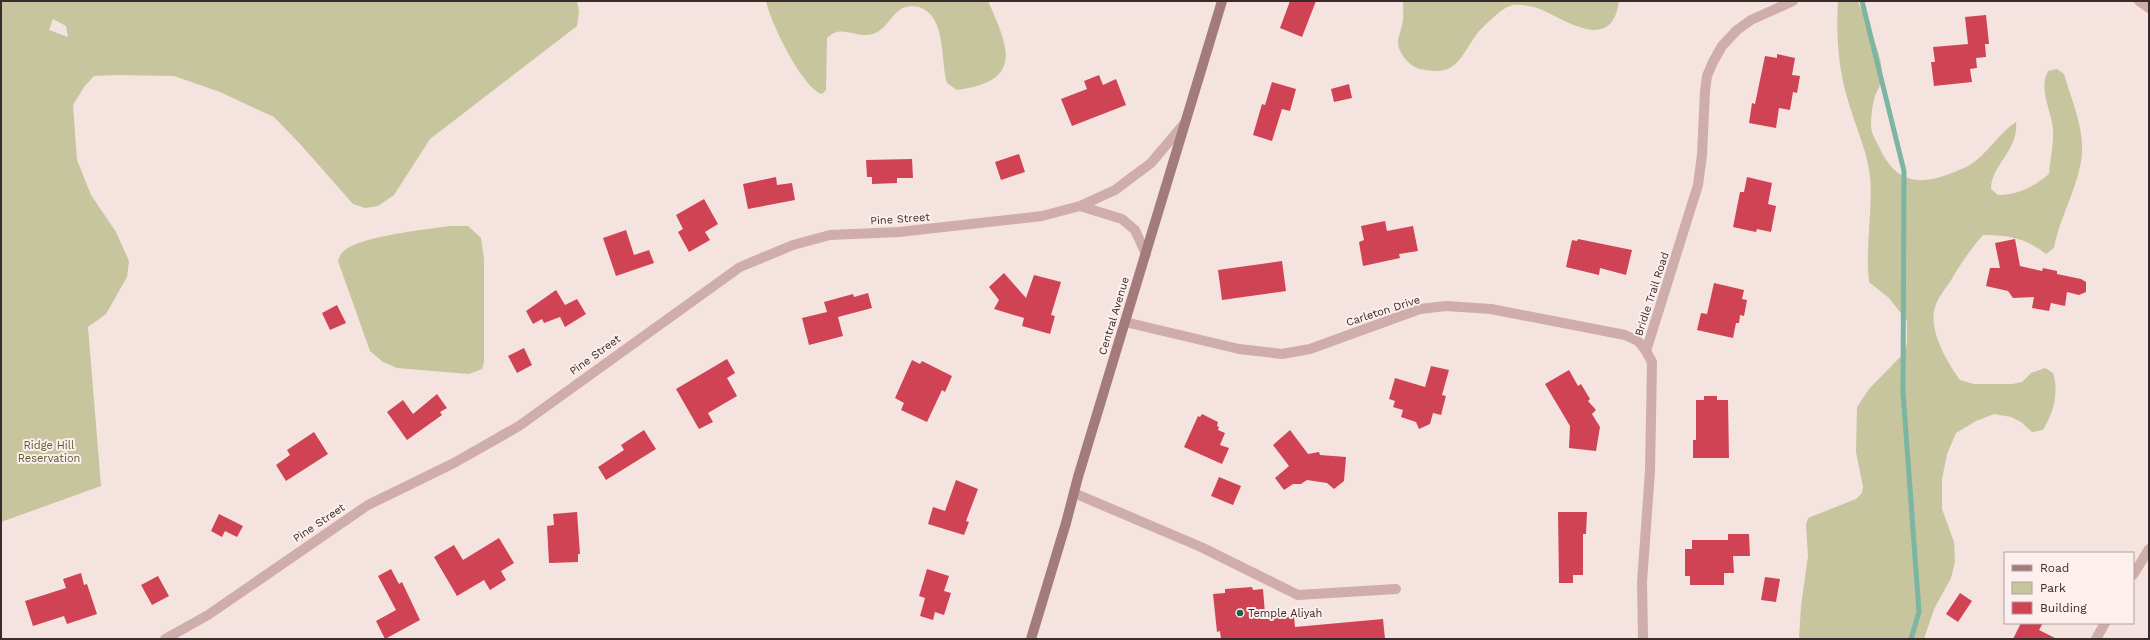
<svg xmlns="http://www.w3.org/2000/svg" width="2150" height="640" viewBox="0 0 2150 640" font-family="'Work Sans',sans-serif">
<rect width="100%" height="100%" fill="#f5e3df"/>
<path fill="#c6c59e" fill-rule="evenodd" d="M1,1H577L579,11L577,26L430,139L394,195L378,206L365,208L353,204L301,145L274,117L220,92L174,76L117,75L94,76L84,87L73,105L77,160L91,195L116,232L129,261L127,277L106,314L88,327L101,486L1,522ZM53,19L66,26L68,37L49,30Z
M766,1H988C1009,48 1024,81 957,90L947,83C940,60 947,16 919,7C915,6 907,6 903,8C892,13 886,30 873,34C856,39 841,23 827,38L826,90L822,94C802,88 770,21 766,1Z
M1403,1H1619C1612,54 1566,20 1540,9C1532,6 1521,4 1513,5C1505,7 1499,12 1493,18C1486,24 1479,30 1474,38C1457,63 1455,76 1420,69C1409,66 1397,52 1398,40C1399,35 1401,30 1402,25C1404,18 1403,9 1403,1Z
M1838,1H1858C1866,22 1883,54 1882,76C1882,83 1877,90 1875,96C1872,106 1871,116 1871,126C1871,134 1877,142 1880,149C1900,190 1928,184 1964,168C1984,160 1998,133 2016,122C2019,150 1991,165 1991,189L1998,195C2019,195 2033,187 2049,174C2050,160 2054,144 2053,130C2052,111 2038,90 2048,71L2057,69L2064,74C2071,99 2084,127 2082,154C2079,186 2060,216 2054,248L2046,254C2026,238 2008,235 1983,235C1971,248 1963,261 1954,275C1949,285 1938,296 1935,307C1928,330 1947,362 1960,380L1974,384H2012L2022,382L2031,373L2045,368L2053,373C2059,392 2054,412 2043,430L2032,432L2021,422L2011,417L1994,414L1976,421L1956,433L1947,454L1942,479V509L1954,542L1955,562L1951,578L1934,609L1924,639H1799L1801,606L1808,556L1806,525L1808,518L1856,499L1862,493L1863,487L1856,452L1857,407L1869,389L1904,353L1907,344V321L1889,298L1869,282C1865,247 1873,212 1870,176C1867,150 1854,123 1847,97C1838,66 1836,33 1838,1Z
M449,226H468L481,238L484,259V362L482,369L469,374L397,368L383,362L370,351L338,261C339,259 340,255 342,253C356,236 426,230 449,226Z"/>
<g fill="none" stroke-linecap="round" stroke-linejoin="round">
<path stroke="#7cb5a2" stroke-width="5" d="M1862,1L1904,171L1903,392L1919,612L1911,639"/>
</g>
<path fill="#cf4355" d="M1290,1H1316L1302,37L1280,28Z
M1986,15L1989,44H1985L1986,57L1976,58L1977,68L1970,69L1972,82L1934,86L1931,62H1935L1933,47L1968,44L1965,17Z
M1777,54L1795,58L1792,75L1800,76L1797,93L1793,92L1790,110L1779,108L1776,128L1749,123L1752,103L1755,104L1765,56L1777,58Z
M1099,75L1103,85L1116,79L1126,105L1072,126L1061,99L1087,89L1084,81Z
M1272,82L1296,89L1290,111L1282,109L1272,141L1253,135L1262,104L1265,105Z
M1349,84L1352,98L1334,102L1331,89Z
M1019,154L1025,172L1001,180L995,162Z
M912,159L913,178H897V183L872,184V177H867L866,160Z
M776,177L777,185L792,183L795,200L748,209L743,184Z
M1747,177L1772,183L1768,204L1776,206L1771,232L1757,229L1756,232L1733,227L1740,192H1744Z
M704,199L718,224L705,232L710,240L689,252L678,232L683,229L676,215Z
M1385,221L1387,231L1413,226L1418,251L1399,254L1400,258L1363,266L1359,242L1364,240L1361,226Z
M626,230L634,255L649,250L654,263L616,276L603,238Z
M1578,239L1632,250L1626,275L1600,268L1599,275L1566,267L1572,240L1577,241Z
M2015,239L2020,266L2042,271L2043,268L2057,271V274L2081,279L2086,282V292L2079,295L2067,292L2065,306L2051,303L2049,311L2032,308L2034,297L2013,298L2008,291L1986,286L1990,268H2000L1995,243Z
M1282,261L1286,291L1222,300L1218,270Z
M1004,273L1026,298L1034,275L1061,282L1051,315L1055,316L1050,334L1022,326L1024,318L994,309L999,300L989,287Z
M1714,283L1744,290L1742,299L1747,300L1744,316L1740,315L1739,323H1736L1733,338L1697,330L1701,313L1707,314Z
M556,290L565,305L577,299L586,314L565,327L560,317L544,323L542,319L533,324L526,311Z
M868,293L872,308L838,317L843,336L809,345L802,318L827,312L824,302L853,294L854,297Z
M337,305L346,323L330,330L322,313Z
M524,348L532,365L517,373L508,356Z
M727,359L735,373L727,378L737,396L708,413L713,422L699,429L676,389Z
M912,360L920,364L922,361L952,376L945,392L942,390L927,422L901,410L904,403L895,398Z
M1431,366L1449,370L1442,395L1446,396L1441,415L1433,413L1430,424L1419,429L1416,422L1401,417L1403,410L1393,407L1395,401L1389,399L1395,378L1425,387Z
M1569,370L1578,386L1581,384L1590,399L1588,401L1596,410L1592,414L1600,427L1596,451L1569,448L1570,426L1545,384Z
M437,394L447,408L440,412L442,415L407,440L387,412L403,400L413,414Z
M1704,396H1717V400H1728L1729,458H1693V440H1696V400H1704Z
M1202,414L1218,422L1217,426L1219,427L1218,430L1225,433L1220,445L1229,448L1222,464L1184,447L1198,416L1200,417Z
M644,430L656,449L606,480L598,467L624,450L621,445Z
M1290,430L1308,454L1319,452L1320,455L1346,457L1344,481L1334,489L1327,483L1307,480L1301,484H1293L1284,490L1275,478L1289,466L1273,445Z
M314,432L328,454L286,481L276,465L290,455L287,450Z
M1219,477L1241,486L1233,505L1211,496Z
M956,480L978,489L966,521L969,522L964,535L928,524L933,507L945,511Z
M577,512L580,554H578V562L549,563L547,526L554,525L553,514Z
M1558,512H1587L1586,534H1583V575H1573V583H1559Z
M219,514L243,526L237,537L225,531L222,537L211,531Z
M1728,534H1749L1750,556H1733L1734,573H1724V585H1690V576H1685V549H1692V540H1728Z
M499,538L514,563L501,571L506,580L490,590L484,580L457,596L434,557L454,545L463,560Z
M391,569L399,584L402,582L420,620L385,639L376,621L396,610L378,576Z
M927,569L949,576L944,591L951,593L944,615L935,612L933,620L920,616L925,598L919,596Z
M81,573L84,585L87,584L97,614L67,624L64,616L33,626L25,601L66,588L63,579Z
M158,576L169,596L152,605L141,585Z
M1765,577L1780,579L1776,602L1761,600Z
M1252,587L1253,590L1263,589L1265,614L1276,613L1277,618L1294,616L1295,627L1383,619L1385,639H1221L1220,631L1217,632L1213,594L1225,593V589Z
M1960,593L1972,601L1958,622L1946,614Z
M2021,623H2043L2039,630L2057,639H2013Z"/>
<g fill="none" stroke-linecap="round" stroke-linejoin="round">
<path stroke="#cfadaa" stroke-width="10" d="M2139,1L2149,8
M1080,206L1122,219L1135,230L1146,254
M1125,322L1239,349L1282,354L1310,349L1420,309L1446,306L1491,309L1625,335L1638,341L1646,351
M1074,493L1201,547L1298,595L1396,589
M2133,575L2149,549
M165,639L208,615L368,505L454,463L519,426L740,267L793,245L830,235L899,232L1042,216L1080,206L1115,190L1151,163L1184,124
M1643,639L1642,582L1650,471L1652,362L1646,351L1698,185L1702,155L1705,91L1707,76L1713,62L1722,46L1737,30L1751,20L1793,1
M2096,639L2105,623"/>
<path stroke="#a37b7b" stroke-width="10" d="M1031,639L1066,523L1078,477L1222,1"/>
</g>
<circle fill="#1b614c" stroke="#fcefed" stroke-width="1.5" cx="1240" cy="613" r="4"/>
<g text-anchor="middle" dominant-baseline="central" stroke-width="4" stroke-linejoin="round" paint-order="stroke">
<g font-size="11" fill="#3b2a2b" stroke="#fcefed">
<text transform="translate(900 219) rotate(-4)">Pine Street</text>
<text transform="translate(1652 294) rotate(-72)">Bridle Trail Road</text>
<text transform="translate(1383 311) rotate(-18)">Carleton Drive</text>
<text transform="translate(1114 316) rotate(-73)">Central Avenue</text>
<text transform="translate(595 355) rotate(-36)">Pine Street</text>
<text transform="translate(319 523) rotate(-34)">Pine Street</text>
</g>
<g font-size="11" fill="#5c5c2b" stroke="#fcefed">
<text x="49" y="445">Ridge Hill<tspan x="49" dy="13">Reservation</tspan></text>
</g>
<g font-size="11" fill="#3b2a2b" stroke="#fcefed" text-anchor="start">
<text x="1248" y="613">Temple Aliyah</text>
</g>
</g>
<rect width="2150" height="640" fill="none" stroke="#3b2a2b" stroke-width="4"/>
<rect x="2004" y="552" width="130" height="72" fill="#fcefed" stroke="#afa09f"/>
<rect x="2012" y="565" width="20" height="6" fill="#a37b7b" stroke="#afa09f"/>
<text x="2040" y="572" font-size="12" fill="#3b2a2b">Road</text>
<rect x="2012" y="582" width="20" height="12" fill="#c6c59e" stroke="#afa09f"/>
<text x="2040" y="592" font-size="12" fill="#3b2a2b">Park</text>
<rect x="2012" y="602" width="20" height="12" fill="#cf4355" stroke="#afa09f"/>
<text x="2040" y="612" font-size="12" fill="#3b2a2b">Building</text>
</svg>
